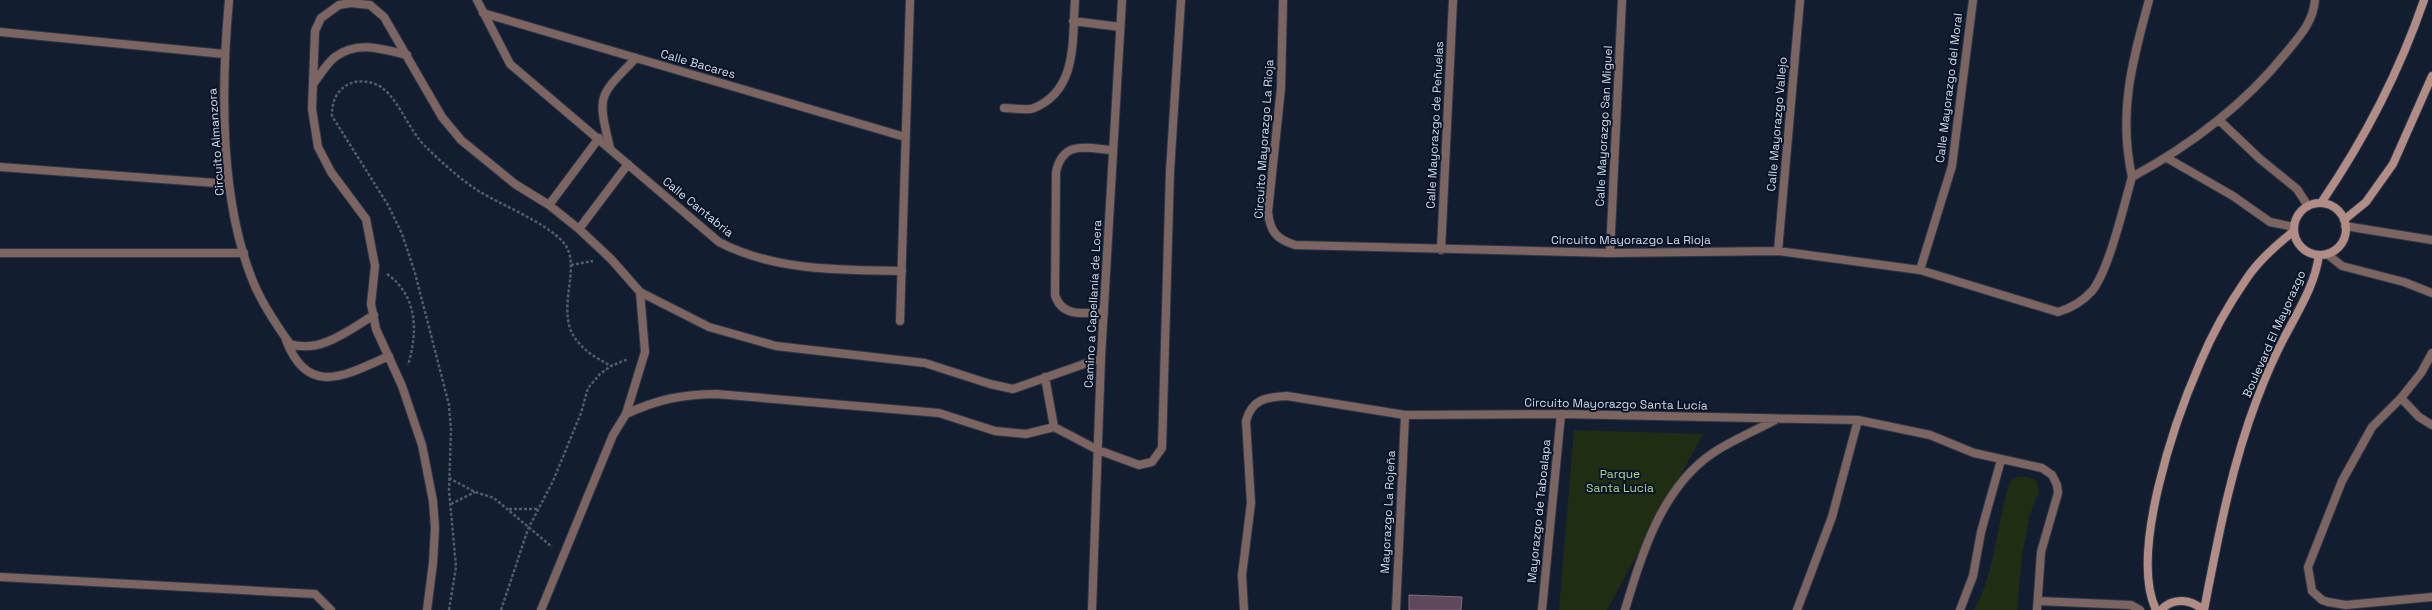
<svg xmlns="http://www.w3.org/2000/svg" width="2432" height="610" viewBox="0 0 2432 610" font-family="'Space Grotesk',sans-serif">
<rect width="100%" height="100%" fill="#121e30"/>
<path fill="#1f2e13" d="M1574,430L1703,434L1607,610H1559Z
M2017,477H2028L2036,480L2039,492L2030,514L2022,556L2017,610H1974C1996,571 1996,524 2010,482Z"/>
<path fill="#5d495b" stroke="#7f6a7d" d="M1409,595L1462,597L1461,610H1409Z"/>
<g fill="none" stroke-linecap="round" stroke-linejoin="round">
<defs>
<path id="lane" d="M1104,312C1085,313 1062,318 1055,295L1056,172C1063,140 1086,148 1112,150"/>
<path id="street" d="M229,0C221,88 219,196 252,279C260,300 277,326 290,344C320,354 349,330 374,315
M477,0L510,64L719,242C774,271 841,270 902,271
M1283,0L1281,88L1268,212C1270,231 1276,239 1295,245L1610,253L1778,251L1920,270L2058,312C2072,308 2082,302 2092,291C2109,270 2124,205 2132,177C2191,145 2242,107 2285,54C2299,37 2313,23 2315,0
M483,13L905,137
M1073,21L1120,27
M0,32L224,54
M314,83C320,75 327,63 335,57C357,40 383,49 407,55
M1004,108C1012,108 1027,111 1034,108C1078,90 1072,40 1075,0
M2219,120L2260,159L2297,189L2308,206
M610,148C597,94 598,97 636,58
M2167,158L2233,196L2270,222L2294,227
M0,167L229,184
M2132,177C2118,112 2132,63 2149,0
M549,205L599,138
M2345,226L2432,240
M579,229L628,164
M1441,250L1453,0
M1778,251L1800,0
M0,253H244
M1610,253L1622,0
M2327,254L2342,266L2404,282L2432,293
M1920,270L1952,166L1973,0
M900,321L910,0
M286,340C308,398 346,375 389,356
M2432,353L2421,373L2401,398L2372,427L2342,481L2308,567L2312,591L2322,600L2328,602L2346,605L2432,597
M1045,377L1054,427
M2401,398L2419,417L2432,425
M626,414C659,399 679,395 716,394L939,413L995,431L1026,434L1054,427L1098,450L1139,465L1152,462L1162,448L1170,171L1181,0
M0,577L315,594L331,610
M2038,601L2131,605L2140,610
M427,610L433,563L435,528L433,501L422,445L402,386L376,329L371,304L375,266L366,219L331,172L318,147L312,109L315,31L321,18L339,5L350,3L370,5L384,17L442,117L461,140L515,184L549,205L579,229L611,259L640,292L709,327L776,346L925,363L990,384L1013,389L1101,358
M541,610L613,435L626,414L645,352L640,292
M1092,610L1101,358L1122,0
M1244,610L1242,575L1251,503L1246,421C1252,399 1266,397 1287,396L1405,415L1561,414L1858,420L1930,435L1974,453L2042,468L2052,475L2057,485L2058,493L2041,552L2037,610
M1396,610L1405,415
M1542,610L1561,414
M1625,610C1641,555 1662,487 1713,453C1732,440 1755,431 1775,420
M1797,610L1832,517L1858,420
M1960,610L1973,576L1981,532L2001,460"/>
<path id="secondary" d="M2321,203C2364,140 2399,73 2424,0
M2294 229a26 26 0 1 1 52 0a26 26 0 1 1-52 0Z
M2344,220L2366,202L2393,164L2432,76
M2156,610C2129,553 2175,420 2200,363C2212,334 2229,304 2247,278C2260,259 2276,245 2294,231
M2161,610C2173,597 2191,599 2203,610
M2204,610C2218,538 2231,467 2257,399C2265,378 2274,357 2284,338C2298,311 2315,285 2319,255"/>
</defs>
<use href="#lane" stroke="#2d3849" stroke-width="10"/>
<use href="#street" stroke="#2d3849" stroke-width="10"/>
<use href="#secondary" stroke="#2d3849" stroke-width="10"/>
<path stroke="#505b6b" stroke-width="2.5" stroke-dasharray="3 2" stroke-linecap="butt" d="M571,265L593,261
M387,274C418,296 418,332 408,365
M449,478L475,492L494,498L552,547
M451,504L475,492
M509,509H538
M449,610L456,567L449,490L451,430L449,405L415,273L402,234L388,205L332,116C331,90 351,75 375,84C396,91 409,132 426,147C441,162 459,178 477,190C501,205 545,222 563,242C585,266 551,314 579,343C587,353 600,360 611,366
M501,610L528,529L553,481L581,413L588,388L600,374L611,366L628,359"/>
<use href="#lane" stroke="#7c6560" stroke-width="8"/>
<use href="#street" stroke="#7c6560" stroke-width="8"/>
<use href="#secondary" stroke="#b28d86" stroke-width="8"/>
</g>
<g text-anchor="middle" dominant-baseline="central" stroke-width="4" stroke-linejoin="round" paint-order="stroke">
<g font-size="12" fill="#d1dae6" stroke="#091526">
<text transform="translate(698 64) rotate(16)">Calle Bacares</text>
<text transform="translate(1949 88) rotate(-83)">Calle Mayorazgo del Moral</text>
<text transform="translate(1777 124) rotate(-85)">Calle Mayorazgo Vallejo</text>
<text transform="translate(1435 125) rotate(-87)">Calle Mayorazgo de Peñuelas</text>
<text transform="translate(1604 126) rotate(-87)">Calle Mayorazgo San Miguel</text>
<text transform="translate(1264 139) rotate(-86)">Circuito Mayorazgo La Rioja</text>
<text transform="translate(216 142) rotate(-94)">Circuito Almanzora</text>
<text transform="translate(698 207) rotate(39)">Calle Cantabria</text>
<text x="1631" y="240">Circuito Mayorazgo La Rioja</text>
<text transform="translate(1093 304) rotate(-87)">Camino a Capellanía de Loera</text>
<text transform="translate(2274 334) rotate(-66)">Boulevard El Mayorazgo</text>
<text transform="translate(1616 404) rotate(1)">Circuito Mayorazgo Santa Lucía</text>
<text transform="translate(1539 511) rotate(-84)">Mayorazgo de Taboalapa</text>
<text transform="translate(1388 512) rotate(-87)">Mayorazgo La Rojeña</text>
</g>
<g font-size="12" fill="#afd592" stroke="#091526">
<text x="1620" y="474">Parque<tspan x="1620" dy="14">Santa Lucia</tspan></text>
</g>
</g>
</svg>
